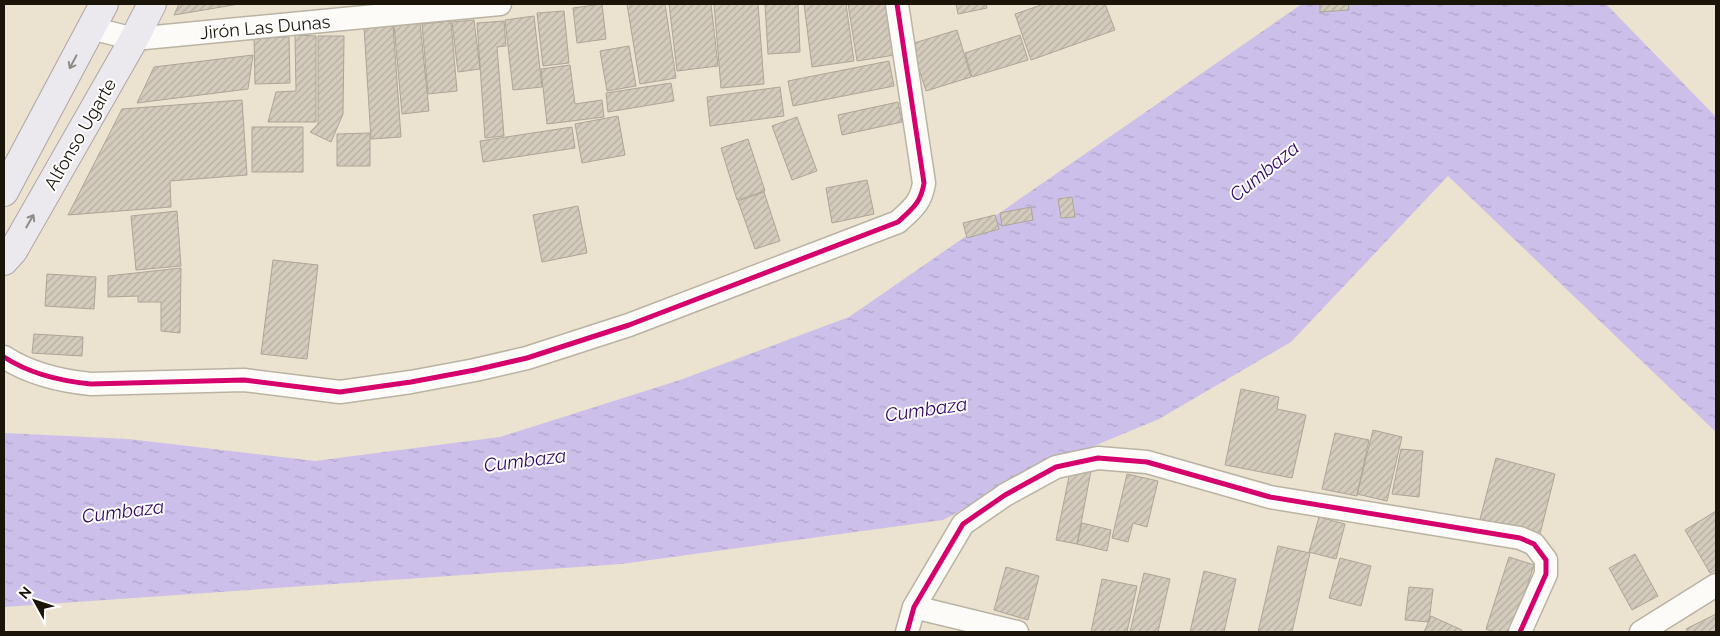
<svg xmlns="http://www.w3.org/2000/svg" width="1720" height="636" viewBox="0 0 1720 636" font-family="Raleway,sans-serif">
<defs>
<pattern id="water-ripples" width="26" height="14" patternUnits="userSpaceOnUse" patternTransform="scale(1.25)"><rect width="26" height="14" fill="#ccbfea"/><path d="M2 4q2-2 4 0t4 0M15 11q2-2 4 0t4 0" fill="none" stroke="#afa3c7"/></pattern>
<pattern id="building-hatch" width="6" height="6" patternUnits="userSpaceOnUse" patternTransform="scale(1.25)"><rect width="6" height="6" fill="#d3ccbd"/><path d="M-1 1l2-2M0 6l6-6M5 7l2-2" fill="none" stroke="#b5aea1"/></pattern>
</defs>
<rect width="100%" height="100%" fill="#ebe2cf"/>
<path fill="url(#water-ripples)" d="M1302,4H1606L1716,117V432L1448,176L1291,342L1159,419L1048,465L943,520L621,564L4,607V433L128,439L315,461L500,437L680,380L849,317Z"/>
<path fill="url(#building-hatch)" stroke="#ada697" d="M179,4H239L174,15Z
M602,4L606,39L577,43L573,8Z
M627,4H665L676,78L640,84Z
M669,4H711L718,66L677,71Z
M714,4H758L764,84L721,88Z
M765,4H798L800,52L768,54Z
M804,4H846L854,61L812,67Z
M848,4H887L895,55L857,61Z
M956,4H986L987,8L958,14Z
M1044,4H1105L1115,30L1031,60L1015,14Z
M1320,4H1348L1349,10L1320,12Z
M564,11L569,63L543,66L537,13Z
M534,16L542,87L513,90L505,20Z
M474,20L480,69L458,72L452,22Z
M451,21L457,91L428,94L422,24Z
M504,21L506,46L497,47L504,136L485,138L477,23Z
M420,23L429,111L402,114L394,25Z
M393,25L401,137L371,139L364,27Z
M957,30L971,77L926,91L911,44Z
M295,35L316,36V122H268L276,92L296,91Z
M1020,35L1028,60L972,77L965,53Z
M318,36H344L343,114L331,142L310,132L318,124Z
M289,37L290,83L255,84L254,38Z
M629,46L636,86L607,91L600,51Z
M253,55L248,89L137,103L154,67Z
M889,61L894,86L793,106L788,81Z
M570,65L575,104L602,100L604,117L547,124L541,69Z
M671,83L674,101L608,112L606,93Z
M780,87L784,116L710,126L707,97Z
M242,100L247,175L170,181L171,207L68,215L122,109Z
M898,102L902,122L842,135L838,115Z
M618,116L625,155L582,163L575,124Z
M797,117L817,171L792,180L772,126Z
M252,127H303V172H252Z
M572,127L575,148L483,162L480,141Z
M370,133V166H337V134Z
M748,139L765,191L737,200L721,148Z
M867,180L874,214L832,223L826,188Z
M764,192L780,241L755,249L738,201Z
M1072,197L1075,217L1061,218L1058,199Z
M578,206L587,253L542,262L533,215Z
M1031,207L1033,220L1002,226L1000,213Z
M177,211L181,266L136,270L131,216Z
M995,215L999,229L967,238L963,223Z
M273,260L318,265L307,359L261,354Z
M181,268L180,333L161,331V302H138V296L108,297V276Z
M47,274L96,277L94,309L45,306Z
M34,334L83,337L82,356L32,353Z
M1241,389L1279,397L1277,409L1306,415L1292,478L1225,465Z
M1373,430L1402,437L1387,501L1357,494Z
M1335,433L1369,440L1357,496L1322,489Z
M1401,449L1423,451L1419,497L1392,494Z
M1496,458L1555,474L1540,534L1480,519Z
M1071,467L1091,471L1077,544L1056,540Z
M1127,474L1158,481L1147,527L1133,523L1128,542L1112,538Z
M1716,511V570L1710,573L1685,530Z
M1319,517L1345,524L1336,559L1309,552Z
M1082,523L1111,530L1107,551L1077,544Z
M1278,546L1310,553L1292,632H1258Z
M1635,554L1658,596L1632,610L1609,568Z
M1509,557L1534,565L1512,632H1494L1486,629Z
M1340,558L1371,566L1361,606L1329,598Z
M1006,567L1039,576L1028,620L994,610Z
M1204,571L1236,579L1224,632H1190Z
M1144,573L1170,579L1158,632H1130Z
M1102,579L1137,586L1127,632H1091Z
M1409,587L1433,589L1429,622L1405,620Z
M1716,614V632H1688L1686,629Z
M1431,616L1462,630L1461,632H1424Z"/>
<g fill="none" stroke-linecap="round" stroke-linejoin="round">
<defs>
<path id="minor" d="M91,28L134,39L500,4
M4,357C30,374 60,381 91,384L244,380L340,392L411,382L475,370L527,358L629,325L898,222C912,209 921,203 924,183L897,4
M914,607L1017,632
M907,632L914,607L963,524L1005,495L1056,467L1098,458L1147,462L1270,497L1520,538L1534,544L1546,560V574L1520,632
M1641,632L1716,585"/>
<path id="primary" d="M4,192L104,4
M4,261L13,251L134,39L152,4"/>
</defs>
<use href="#minor" stroke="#bab3a4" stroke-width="25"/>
<use href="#primary" stroke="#ada5a9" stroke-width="30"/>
<use href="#minor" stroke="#fcfbf8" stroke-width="22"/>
<use href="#primary" stroke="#ece9ee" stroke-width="28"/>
<defs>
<path id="cycleway" d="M4,357C30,374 60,381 91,384L244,380L340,392L411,382L475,370L527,358L629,325L898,222C912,209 921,203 924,183L897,4
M907,632L914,607L963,524L1005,495L1056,467L1098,458L1147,462L1270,497L1520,538L1534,544L1546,560V574L1520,632"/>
</defs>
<use href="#cycleway" stroke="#fff" stroke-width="8"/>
<use href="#cycleway" stroke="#d6006c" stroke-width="5"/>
</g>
<defs><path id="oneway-shaft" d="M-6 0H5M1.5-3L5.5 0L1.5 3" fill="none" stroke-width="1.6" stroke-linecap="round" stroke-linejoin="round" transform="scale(1.25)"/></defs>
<g stroke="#8e8a87">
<use href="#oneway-shaft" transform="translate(73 62) rotate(118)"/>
<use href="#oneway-shaft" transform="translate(30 221) rotate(-60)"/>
</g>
<g text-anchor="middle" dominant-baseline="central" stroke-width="4" stroke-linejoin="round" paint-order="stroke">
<g font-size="18" fill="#1b1509" stroke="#fff">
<text transform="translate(265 27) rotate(-5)">Jirón Las Dunas</text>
<text transform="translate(80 134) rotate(-60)">Alfonso Ugarte</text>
</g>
<g font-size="19" font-style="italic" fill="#32056d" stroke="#fff">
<text transform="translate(1264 171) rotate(-39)">Cumbaza</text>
<text transform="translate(926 409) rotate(-8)">Cumbaza</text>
<text transform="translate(525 460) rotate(-7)">Cumbaza</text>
<text transform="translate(123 511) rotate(-7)">Cumbaza</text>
</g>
</g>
<rect width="1720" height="636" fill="none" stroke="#1b1509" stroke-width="10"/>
<g transform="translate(35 601) rotate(310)" stroke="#ffffff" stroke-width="4" paint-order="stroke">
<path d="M0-4L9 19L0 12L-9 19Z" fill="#1b1509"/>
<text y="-8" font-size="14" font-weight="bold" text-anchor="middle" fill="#1b1509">N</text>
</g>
</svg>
